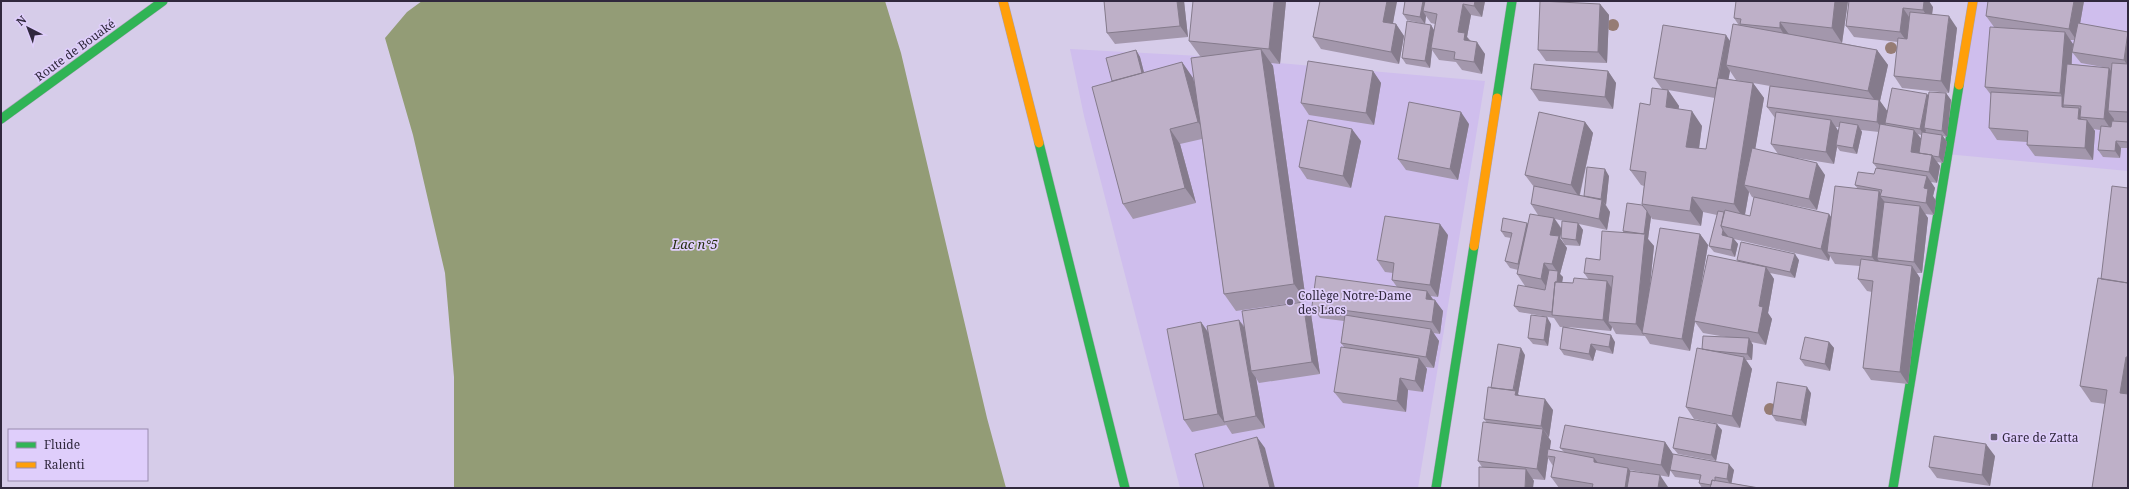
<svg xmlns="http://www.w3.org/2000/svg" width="2129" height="489" viewBox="0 0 2129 489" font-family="'Noto Serif',serif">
<rect width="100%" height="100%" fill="#d6cce9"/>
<path fill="#cfbeed" d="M1973,1H2128V171L1946,154Z
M1070,49L1200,56L1485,81L1418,488H1180L1084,116Z"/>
<path fill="#939c76" d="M422,1H885L901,53L987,418L1006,488H454V377L445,273L413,135L385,38L407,12Z"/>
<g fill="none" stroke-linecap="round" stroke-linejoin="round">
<defs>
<path id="fast" d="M1497,98L1512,1
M1,119L163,1
M1039,143L1125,488
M1436,488L1474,246
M1893,488L1959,85"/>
<path id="slow" d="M1003,1L1039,143
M1959,85L1973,1
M1474,246L1497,98"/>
</defs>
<use href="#fast" stroke="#a9a1b7" stroke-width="10"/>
<use href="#slow" stroke="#a9a1b7" stroke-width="10"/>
<use href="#fast" stroke="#30b455" stroke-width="9"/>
<use href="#slow" stroke="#ff9f0a" stroke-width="9"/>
</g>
<g fill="#967c74">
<circle cx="1613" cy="25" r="6"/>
<circle cx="1891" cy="48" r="6"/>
<circle cx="1770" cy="409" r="6"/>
</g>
<path fill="#a397ac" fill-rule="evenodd" d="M1096,1H1184L1188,37L1115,44L1107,33L1104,1L1097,2Z
M1286,1L1280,64L1271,63L1273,66L1306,301L1236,311L1224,294L1202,139L1180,144L1196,203L1133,219L1123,204L1112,81L1136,50L1140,57L1144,73L1182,62L1193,78L1195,86L1204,57L1200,56L1189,41Z
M1320,1H1396L1393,24H1396L1404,36L1399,64L1321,49L1313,37Z
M1405,1H1485L1482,17L1471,15L1467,37L1471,41L1485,54L1482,74L1462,70L1456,62L1439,60L1432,50L1430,68L1406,64L1402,58L1431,25L1434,30L1435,24L1431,23L1426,16L1425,24L1407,20L1403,14Z
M1848,1L1842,43L1877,50L1888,65L1880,101L1887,111L1927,94L1928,96L1946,93L1951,100L1947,137L1943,136L1947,142L1943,163L1937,162L1940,166L1937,183L1931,182L1935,188L1933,196L1936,201L1934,215L1925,214L1928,218L1922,273H1917L1920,278L1908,384L1871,380L1863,368L1872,292L1867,291L1858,279L1860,266L1835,264L1830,256L1829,261L1734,239L1738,244L1735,257L1714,252L1709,246L1717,215L1703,212L1701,226L1652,219L1651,217L1648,239L1654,246L1649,295L1700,234L1708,245L1698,304L1739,261L1737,260H1799L1795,278L1770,273L1774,279L1768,313L1772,319L1766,345L1751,342L1753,345L1752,360H1746L1752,369L1740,428L1694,419L1686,407L1702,349L1726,337L1703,333L1695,322L1690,351L1650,344L1645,336L1616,334L1612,327L1611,331L1567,327L1615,342L1613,354L1596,350L1593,361L1564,355L1560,349L1563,327H1560L1554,318L1519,312L1514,306L1525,286L1517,274L1518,270L1510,268L1505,261L1511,238L1505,237L1501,231L1527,223L1528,224L1538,215L1531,204L1534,187L1525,175L1585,122L1593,133L1580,195L1584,196L1609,176L1606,205L1610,212L1607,230L1579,224L1583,230L1580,246L1565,245L1561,238V233L1560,238L1567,248L1560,274L1563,277L1562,282L1573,283L1589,280L1584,273L1600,260L1624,233L1623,231L1642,205V204L1644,186L1641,185L1630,170L1650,105L1662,89L1654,78L1730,41L1738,24L1734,18ZM1730,71L1736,80L1745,82L1728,79ZM1753,83L1770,86L1767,107L1775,118L1771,144L1778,154L1755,149L1764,98ZM1668,90L1715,98L1706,149H1699L1702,126L1678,109L1679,106ZM1836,127H1839L1838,131ZM1861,130L1879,132L1873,163L1877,168L1874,174L1855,185L1858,189L1831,217L1750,216L1745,215L1749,192L1752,197L1817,210L1825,175L1791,157L1834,164L1837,147L1840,151L1857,154L1862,132ZM1918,134L1921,135V139ZM1555,219L1568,222L1562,229Z
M1849,1L1933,7L1932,14L1957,28L1949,93L1902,88L1894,76L1898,42L1854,37L1846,26Z
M1988,1H2084L2080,24L2128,32V148H2121L2120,158L2103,157L2098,150L2100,130L2093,129L2095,131L2093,160L2035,156L2027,145V142L1997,140L1989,128L1991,95L1985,87L1994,27L1986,16ZM2070,40H2074L2073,51V44ZM2072,52L2081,63L2108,68L2072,64Z
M1600,4L1609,15L1607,63L1546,61L1538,50Z
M1373,71L1381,83L1374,125L1309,115L1301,103Z
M1608,71L1616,83L1613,109L1539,101L1531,89Z
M1469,124L1458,180L1406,170L1398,159Z
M1361,141L1351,188L1307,179L1299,167Z
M2128,188V488L2105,404L2091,402L2080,386L2101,279Z
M1448,235L1438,297L1430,296L1443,311L1440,334L1433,333L1439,341L1434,368L1425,367L1427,369L1423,392L1408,390L1406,412L1343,403L1334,392L1344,347L1341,343L1344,321L1320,318L1312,306L1397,287L1392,280L1393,273L1385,272L1377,260Z
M1303,302L1311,314L1320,374L1259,383L1256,378L1265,428L1232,434L1225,423L1226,425L1192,432L1184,420L1201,322L1209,333L1239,320L1245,327Z
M1551,324L1548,346L1533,344L1528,338Z
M1829,342L1834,348L1830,371L1805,366L1800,359Z
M1525,355L1518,394L1519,396L1553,410L1549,437H1548L1551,441L1549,450L1564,452L1560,448L1665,442L1673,454L1734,470L1731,483L1759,488H1702L1699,483L1700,480L1675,477L1670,470L1672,462L1669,477L1630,470V471L1668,487V488H1559L1551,477L1553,466L1548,458L1545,480L1532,479L1534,481L1482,467L1478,461L1487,423L1484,419L1491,388Z
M1811,393L1806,426L1776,421L1772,415Z
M1722,430L1716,461L1678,454L1673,448Z
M1995,456L1990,486L1937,478L1929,467Z"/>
<path fill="#857b8c" d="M1177,1H1184L1188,37L1180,26Z
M1274,1H1286L1280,64L1269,49Z
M1387,1H1396L1397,2L1391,33L1383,22Z
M1423,1H1429L1423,11L1426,16L1425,24L1420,17Z
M1475,1H1485L1482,17L1474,6Z
M1835,1H1848L1842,43L1832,28Z
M1924,1H1929L1933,7L1931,22L1923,10Z
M2074,1H2084L2077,41L2069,29Z
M1463,4L1471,15L1467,37L1473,45L1472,52L1458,32Z
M1600,4L1609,15L1607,63L1598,52Z
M1903,8L1911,20L1908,43L1900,32Z
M1949,16L1957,28L1949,93L1941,81Z
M1780,22L1791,37L1790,44L1780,28Z
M1396,24L1404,36L1399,64L1391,52Z
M1431,25L1435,32L1431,48L1432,50L1430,68L1425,61Z
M2065,32L2073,44L2068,105L2060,93Z
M1726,35L1734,47L1726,65L1730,71L1725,100L1717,88Z
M2128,35V66L2124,60Z
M1477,42L1485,54L1482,74L1474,62Z
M1261,49L1273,66L1306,301L1294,284Z
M1136,50L1140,57L1147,84L1143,77Z
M1877,50L1888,65L1880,101L1888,112L1885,123L1886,124L1885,133L1877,122L1879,106L1868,91Z
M1182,62L1193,78L1209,137L1198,122Z
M2109,68L2117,80L2108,111L2114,119L2112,131L2104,119Z
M1373,71L1381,83L1374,125L1366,113Z
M1608,71L1616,83L1613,109L1605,97Z
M1753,83L1764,98L1749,186L1744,185L1749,192L1744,219L1734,204Z
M1668,90L1679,106L1677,122L1666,107Z
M1946,93L1951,100L1947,137L1942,131Z
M1927,94L1932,100L1924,128L1926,130L1924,136L1920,129Z
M2062,96L2069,105H2063L2070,115L2062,107Z
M2079,108L2086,118L2080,117L2086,126L2087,120L2095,131L2093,160L2085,148L2078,119Z
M1692,111L1702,126L1697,162L1686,147Z
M1461,112L1469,124L1458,180L1450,169Z
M1831,120L1839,132L1836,145L1837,147L1834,164L1826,152Z
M1585,122L1593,133L1579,197L1571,185Z
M1858,125L1862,132L1857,154L1853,148Z
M1170,129L1180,144L1196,203L1185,188Z
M1352,129L1361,141L1351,188L1343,176Z
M1914,130L1923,141L1921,154L1911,152Z
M1942,135L1947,142L1943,163L1939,157Z
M2116,141L2121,148L2120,158L2115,151Z
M1932,155L1940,166L1937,183L1929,172Z
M1817,163L1825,175L1817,210L1809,199Z
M1605,169L1609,176L1606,205L1601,199Z
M1927,176L1935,188L1933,196L1936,201L1934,215L1926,203L1924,188Z
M1879,191L1883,197L1880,196L1887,205L1877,258L1880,263V268L1872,257Z
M1692,197L1703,212L1701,226L1690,211Z
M1602,200L1610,212L1607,230L1599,219Z
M1920,206L1928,218L1922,273L1914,262Z
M1647,211L1651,217L1648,239L1654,246L1645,333H1642L1645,336L1636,324L1645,236L1644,234Z
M1829,214L1837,225L1827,252L1830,256L1829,261L1821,249Z
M1554,218L1562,230L1560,238L1567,248L1560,274L1563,277L1557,316L1552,312L1558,273L1552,264L1550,235Z
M1527,223L1532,230L1523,270L1518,264Z
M1578,223L1583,230L1580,246L1576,240Z
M1440,224L1448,235L1438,297L1430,285Z
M1723,230L1728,236L1726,242L1722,235Z
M1700,234L1708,245L1690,351L1682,339Z
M1733,238L1738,244L1735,257L1731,250Z
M1795,254L1799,260L1795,278L1790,272Z
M1544,263L1552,274L1549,291L1541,279Z
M1912,266L1920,278L1908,384L1900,372Z
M1766,267L1774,279L1768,313L1772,319L1766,345L1758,333L1759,306Z
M1607,281L1615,293L1608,322L1612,327L1611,331L1603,320Z
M1427,291L1435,302V300L1443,311L1440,334L1432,322L1426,299Z
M1303,302L1311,314L1320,374L1312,362Z
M1547,317L1551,324L1548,346L1544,340Z
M1239,320L1247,332L1251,371L1256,378L1265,428L1256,416Z
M1201,322L1209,334L1224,422L1226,425L1218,414Z
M1431,329L1439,341L1434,368L1426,357Z
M1611,335L1615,342L1613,354L1609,347Z
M1749,338L1753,345L1752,360L1747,354Z
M1829,342L1834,348L1830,371L1825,364Z
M1591,344L1596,350L1593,361L1589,354Z
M1521,348L1525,355L1518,394L1524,402L1513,393Z
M1744,357L1752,369L1740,428L1732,416Z
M2126,357L2128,360V404L2120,393Z
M1419,358L1427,369L1423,392L1415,381Z
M1400,378L1408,390L1406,412L1397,401Z
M1807,387L1811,393L1806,426L1801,420Z
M1545,399L1553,410L1549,437L1541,426Z
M1717,424L1722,430L1716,461L1711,455Z
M1543,429L1551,441L1549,456H1547L1548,458L1545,480L1537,469Z
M1257,437L1265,448L1275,488H1270Z
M1665,442L1673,454L1669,477L1661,465Z
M1986,444L1995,456L1990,486L1982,475Z
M1594,458L1603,469L1594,462Z
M1729,464L1734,470L1731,486L1727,479Z
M1628,468L1636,479L1635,488H1625Z
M1526,469L1534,481L1533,488H1525Z
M1660,475L1668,487V488H1658Z"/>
<path fill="#beb0c8" stroke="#857b8c" d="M1104,1H1177L1180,26L1107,33Z
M1193,1H1274L1269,49L1189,41Z
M1320,1H1387L1383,22L1396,24L1391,52L1313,37Z
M1405,1H1423L1420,17L1403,14Z
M1425,1H1475L1474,6L1463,4L1458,32L1465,33L1464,40L1477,42L1474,62L1454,59L1455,52L1431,48L1437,14L1423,11Z
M1540,1L1600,4L1598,52L1538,50Z
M1736,1H1835L1832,28L1780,22V28L1740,24L1741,19L1734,18Z
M1849,1H1924L1923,10L1903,8L1900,32L1846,26Z
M1988,1H2074L2069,29L1986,16Z
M1910,12L1949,16L1941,81L1894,76L1898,38L1907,39Z
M1407,21L1431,25L1425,61L1402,58Z
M2078,23L2128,32L2124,60L2072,52Z
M1733,24L1877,50L1868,91L1726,65Z
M1663,25L1726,35L1716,88L1654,78Z
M1990,27L2065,32L2060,93L1985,87Z
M1261,49L1294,284L1224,294L1191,58Z
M1136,50L1142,73L1112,81L1106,58Z
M1308,61L1373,71L1366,113L1301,103Z
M1182,62L1198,122L1170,129L1185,188L1123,204L1092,87Z
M2112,63L2128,64V112L2108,111Z
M1534,64L1608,71L1605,97L1531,89Z
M2067,64L2109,68L2104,119L2080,117L2081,106L2063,105Z
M1718,78L1753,83L1734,204L1692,197L1690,211L1642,204L1646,172L1630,170L1640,103L1650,105L1652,88L1668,90L1666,107L1692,111L1686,147L1706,149Z
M1770,86L1879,100L1877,122L1767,107Z
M1892,88L1927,94L1920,129L1885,123Z
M1929,92L1946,93L1942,131L1924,128Z
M1991,92L2062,96V107L2079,108L2078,119L2087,120L2085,148L2027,145L2028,131L1989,128Z
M1409,102L1461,112L1450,169L1398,159Z
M1539,112L1585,122L1571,185L1525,175Z
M1776,112L1831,120L1826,152L1771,144Z
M1308,120L1352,129L1343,176L1299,167Z
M2112,121L2128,122V142L2116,141L2115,151L2098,150L2101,126L2111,127Z
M1840,122L1858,125L1853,148L1836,145Z
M1880,124L1914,130L1911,152L1932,155L1929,172L1873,163Z
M1922,132L1942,135L1939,157L1933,156L1932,155L1919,153Z
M1752,148L1817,163L1809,199L1744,185Z
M1587,167L1605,169L1601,199L1584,196Z
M1876,168L1927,176L1924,188L1928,189L1926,203L1880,196L1882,190L1855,185L1858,172L1874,174Z
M1534,186L1602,200L1599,219L1531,204Z
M1835,186L1879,191L1872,257L1827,252Z
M2112,186L2128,188V283L2101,279Z
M1754,197L1829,214L1821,249L1721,226L1725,210L1750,216Z
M1884,202L1920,206L1914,262L1877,258Z
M1627,203L1642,205L1647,211L1644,234L1623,231Z
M1718,211L1724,212L1721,226L1723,230L1722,235L1733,238L1731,250L1709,246Z
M1530,214L1554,218L1550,235L1559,236L1552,264L1544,263L1541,279L1517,274Z
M1385,216L1440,224L1430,285L1392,280L1394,263L1377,260Z
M1503,218L1527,223L1518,264L1505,261L1512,233L1501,231Z
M1562,221L1578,223L1576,240L1561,238Z
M1660,228L1700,234L1682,339L1642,333Z
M1602,231L1645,234L1636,324L1608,322L1613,276L1584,273L1586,258L1600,260Z
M1741,242L1795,254L1790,272L1737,260Z
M1708,255L1766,267L1759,306L1763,307L1758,333L1694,321Z
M1861,259L1912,266L1900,372L1863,368L1873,281L1858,279Z
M1549,270L1558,271L1557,282H1555L1552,312L1514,306L1518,285L1545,290Z
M1316,276L1427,291L1426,299L1435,300L1432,322L1312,306Z
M1574,278L1607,281L1603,320L1552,315L1555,282L1573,283Z
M2098,278L2128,283V357H2126L2120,393L2128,394V488H2092L2107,390L2080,386Z
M1303,302L1312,362L1251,371L1242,311Z
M1345,315L1431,329L1426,357L1341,343Z
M1531,315L1547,317L1544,340L1528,338Z
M1239,320L1256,416L1224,422L1207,326Z
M1201,322L1218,414L1184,420L1167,329Z
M1563,327L1611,335L1609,347L1591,344L1589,354L1560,349Z
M1703,336L1749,338L1747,354L1714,351L1702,349Z
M1805,337L1829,342L1825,364L1800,359Z
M1498,344L1521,348L1513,390L1491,388Z
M1341,347L1419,358L1415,381L1400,378L1397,401L1334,392Z
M1697,348L1744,357L1732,416L1686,407Z
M1777,382L1807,387L1801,420L1772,415Z
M1488,387L1516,391L1515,395L1545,399L1541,426L1484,419Z
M1679,417L1717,424L1711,455L1673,448Z
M1483,422L1543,429L1537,469L1478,461Z
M1565,425L1665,442L1661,465L1560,448Z
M1934,436L1986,444L1982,475L1929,467Z
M1257,437L1270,488H1204L1195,454Z
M1548,449L1594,458V462L1628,468L1625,488H1592L1593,484L1551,477L1555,457L1547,456Z
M1673,454L1729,464L1727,479L1715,477V481L1712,480L1711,485L1699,483L1701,475L1670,470Z
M1479,467L1526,469L1525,488H1479Z
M1630,471L1660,475L1658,488H1627Z
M1712,480L1759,488H1710Z"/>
<g fill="#6a6179" stroke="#dfcefb" stroke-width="1.5">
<circle cx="1290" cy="302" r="4"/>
<rect x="1990" y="433" width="8" height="8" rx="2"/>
</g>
<g text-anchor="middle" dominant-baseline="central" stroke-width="3.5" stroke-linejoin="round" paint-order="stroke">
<g font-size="12" fill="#30283d" stroke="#dfcefb">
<text transform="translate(75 50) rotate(-36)">Route de Bouaké</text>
</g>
<g font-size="12" fill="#30283d" stroke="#dfcefb" text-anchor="start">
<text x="1298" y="295">Collège Notre-Dame<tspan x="1298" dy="14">des Lacs</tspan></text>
<text x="2002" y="437">Gare de Zatta</text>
</g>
<g font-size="13" font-style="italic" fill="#252d0e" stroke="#dfcefb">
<text x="695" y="244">Lac n°5</text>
</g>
</g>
<rect width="2129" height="489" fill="none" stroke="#30283d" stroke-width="4"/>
<rect x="8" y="429" width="140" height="52" fill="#dfcefb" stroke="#998caf"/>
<rect x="16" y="442" width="20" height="6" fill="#30b455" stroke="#998caf"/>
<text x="44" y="449" font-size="12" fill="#30283d">Fluide</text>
<rect x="16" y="462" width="20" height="6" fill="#ff9f0a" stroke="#998caf"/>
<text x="44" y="469" font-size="12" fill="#30283d">Ralenti</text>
<g transform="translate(28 28) rotate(318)" stroke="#dfcefb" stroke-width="3" paint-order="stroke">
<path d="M0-3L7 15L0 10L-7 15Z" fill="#30283d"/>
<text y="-6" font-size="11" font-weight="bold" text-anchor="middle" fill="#30283d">N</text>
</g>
</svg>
